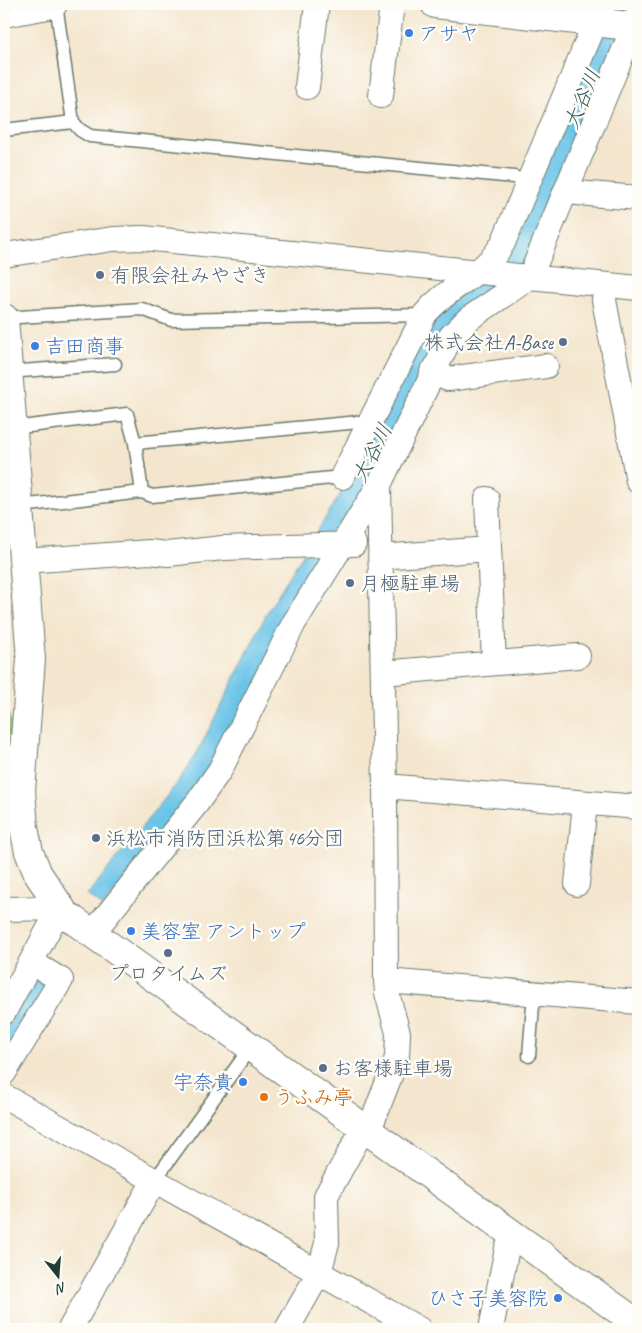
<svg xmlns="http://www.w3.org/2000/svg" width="642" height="1333" viewBox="0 0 642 1333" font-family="Caveat,'Klee One',sans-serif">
<defs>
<pattern id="forest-firs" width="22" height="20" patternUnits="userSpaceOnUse" patternTransform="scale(1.25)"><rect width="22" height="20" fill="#82b56f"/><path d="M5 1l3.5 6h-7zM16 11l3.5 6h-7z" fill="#6a945c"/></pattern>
</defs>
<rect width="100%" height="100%" fill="#fdfcf7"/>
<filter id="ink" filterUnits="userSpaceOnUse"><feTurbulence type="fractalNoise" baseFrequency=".02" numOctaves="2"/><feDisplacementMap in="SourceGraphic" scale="10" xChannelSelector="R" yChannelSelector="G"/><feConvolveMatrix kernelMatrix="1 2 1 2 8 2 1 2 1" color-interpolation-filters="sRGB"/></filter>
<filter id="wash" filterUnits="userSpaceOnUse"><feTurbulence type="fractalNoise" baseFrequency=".0096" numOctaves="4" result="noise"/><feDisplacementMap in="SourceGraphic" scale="20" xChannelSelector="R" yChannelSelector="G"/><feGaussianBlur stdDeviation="1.12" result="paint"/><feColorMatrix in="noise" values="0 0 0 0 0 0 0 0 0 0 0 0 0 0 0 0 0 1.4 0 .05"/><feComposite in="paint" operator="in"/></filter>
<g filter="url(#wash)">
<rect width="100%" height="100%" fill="#f4e6ce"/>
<path fill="url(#forest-firs)" stroke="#507952" d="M4,708C15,722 19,754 4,766Z"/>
<path fill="#6ac4e8" stroke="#44808e" d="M612,4H632L523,268L462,313L213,766L103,907L87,895L175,786L196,755L269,609L346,485L430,317L486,277Z
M35,975L50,985L4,1061V1033Z"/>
</g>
<g filter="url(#ink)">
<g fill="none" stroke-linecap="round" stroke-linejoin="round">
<defs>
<path id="lane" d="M56,4L73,122L80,130L90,136L514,177L528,182
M4,130L73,122
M4,318L142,309L171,320L424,315
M8,372L115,364
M13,428L127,414L135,443L142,492
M135,443L370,421
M20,506L142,492L152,496L342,477
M529,1056L534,993
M154,1181L251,1047"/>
<path id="street" d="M307,87L317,4
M381,96L392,4
M565,192L638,198
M4,255L113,239L143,238L638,288
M606,285L604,300L638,481
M432,372L448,379L546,366
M342,477L425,314C448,286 485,275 503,243L603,4
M487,499L494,663
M380,557L489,549
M25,561L149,552L168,554L223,548L354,544
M383,673L578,656
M385,786L638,807
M577,884L585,803
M4,909L60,908L4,1012
M92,934L197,803L220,770L294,623L379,485L451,336L467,320L530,277L638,16
M386,981L638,1002
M4,1073L61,980L31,962
M4,1096L419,1329
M70,1329L154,1181
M287,1329L319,1273L327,1243L326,1196L358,1138L373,1120L397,1058L398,1033L387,993L386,981L385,786L379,485
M491,1329L507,1248L515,1236"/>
<path id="secondary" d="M435,4L638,27
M4,13L53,4
M4,318L31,659L21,791L24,828L29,852L38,874L65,914L638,1324"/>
</defs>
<use href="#lane" stroke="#6a786a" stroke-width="15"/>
<use href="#street" stroke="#6a786a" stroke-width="26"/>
<use href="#secondary" stroke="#6a786a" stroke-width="30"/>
<use href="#lane" stroke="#fff" stroke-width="12"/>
<use href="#street" stroke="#fff" stroke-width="24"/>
<use href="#secondary" stroke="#fff" stroke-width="28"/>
</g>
</g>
<g fill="#3f7fe0" stroke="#fdfcf7" stroke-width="2">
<circle cx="409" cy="33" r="5"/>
<circle cx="35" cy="346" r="5"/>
<circle cx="131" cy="931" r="5"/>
<circle cx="243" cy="1082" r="5"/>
<circle cx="558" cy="1298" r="5"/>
</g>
<g fill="#5c6f8a" stroke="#fdfcf7" stroke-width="2">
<circle cx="100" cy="275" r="5"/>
<circle cx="563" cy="342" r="5"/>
<circle cx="350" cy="583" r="5"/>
<circle cx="96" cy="838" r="5"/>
<circle cx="168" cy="953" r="5"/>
<circle cx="323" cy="1068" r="5"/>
</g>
<circle fill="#e8710a" stroke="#fdfcf7" stroke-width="2" cx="264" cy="1097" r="5"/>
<g text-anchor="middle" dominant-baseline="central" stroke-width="5" stroke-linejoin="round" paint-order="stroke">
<g font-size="20" fill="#366cbe" stroke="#fdfcf7" text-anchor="start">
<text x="419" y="33">アサヤ</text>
<text x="45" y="346">吉田商事</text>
<text x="141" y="931">美容室 アントップ</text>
<text x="233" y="1082" text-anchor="end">宇奈貴</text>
<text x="548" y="1298" text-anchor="end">ひさ子美容院</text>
</g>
<g font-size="20" fill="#4e5e75" stroke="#fdfcf7" text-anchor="start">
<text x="110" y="275">有限会社みやざき</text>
<text x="553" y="342" text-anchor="end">株式会社A-Base</text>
<text x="360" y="583">月極駐車場</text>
<text x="106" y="838">浜松市消防団浜松第46分団</text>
<text x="168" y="973" text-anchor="middle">プロタイムズ</text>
<text x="333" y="1068">お客様駐車場</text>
</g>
<g font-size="20" fill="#c56008" stroke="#fdfcf7" text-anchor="start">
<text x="274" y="1097">うふみ亭</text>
</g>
<g font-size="21" font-style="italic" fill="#325f61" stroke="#fdfcf7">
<text transform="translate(582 99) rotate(-67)">大谷川</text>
<text transform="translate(372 453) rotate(-63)">大谷川</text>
</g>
</g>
<rect width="642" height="1333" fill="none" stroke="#fdfcf7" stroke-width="20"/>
<g transform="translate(58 1276) rotate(163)" stroke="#fdfcf7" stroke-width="4" paint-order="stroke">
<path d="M0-4L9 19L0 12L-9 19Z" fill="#1f3d34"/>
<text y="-8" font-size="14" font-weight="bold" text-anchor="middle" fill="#1f3d34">N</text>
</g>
</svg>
